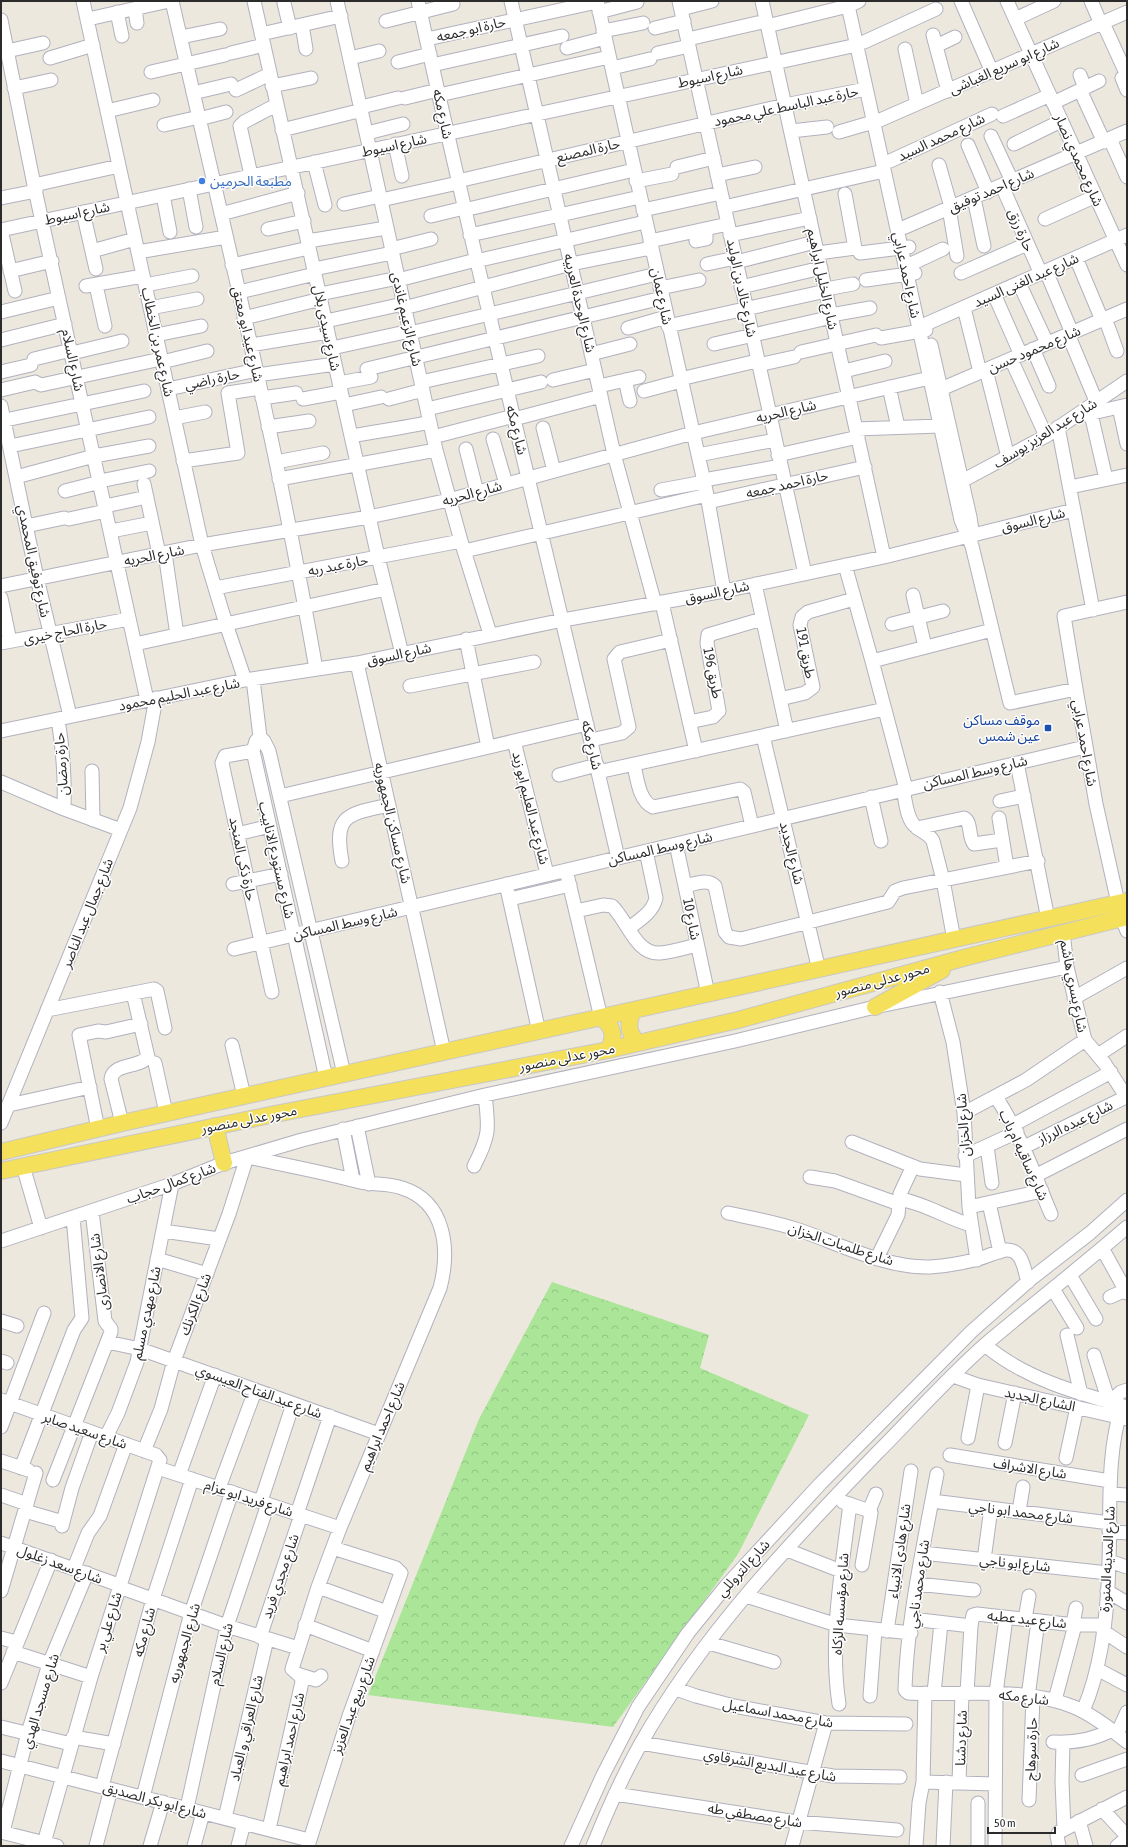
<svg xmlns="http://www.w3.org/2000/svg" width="1128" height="1847" viewBox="0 0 1128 1847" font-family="'Asap Condensed','Noto Sans Arabic',sans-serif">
<defs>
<pattern id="forest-crowns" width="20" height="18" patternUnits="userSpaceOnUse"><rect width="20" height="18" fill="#aae598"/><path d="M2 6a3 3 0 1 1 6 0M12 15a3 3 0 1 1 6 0" fill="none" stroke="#92c583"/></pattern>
</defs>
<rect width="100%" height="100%" fill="#ede8dd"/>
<path fill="url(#forest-crowns)" d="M552,1282L709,1335L700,1368L809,1415L738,1554L613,1727L368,1695L479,1419Z"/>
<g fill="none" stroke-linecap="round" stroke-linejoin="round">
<defs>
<path id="minor" d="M83,1L202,545L226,624L245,680
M172,1C223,223 277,445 316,669
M254,1L378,557L402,654
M337,1L436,450L461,541L490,634
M418,1C480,288 552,572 618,858
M511,1L614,454L655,604
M597,1L707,495L724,591
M679,1L805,574
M762,1L884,557
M847,1L961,520L972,546L1010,703L1076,689L1096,804L1118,903
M961,1L992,72
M1007,1L1127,265
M1091,1L1101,24
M284,3L290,28
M135,9L137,23
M681,9L712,1
M117,12L122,36
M599,12L637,2
M88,19L169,1
M1015,19L1054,1
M1,20L34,185L147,700
M386,21L453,4
M1103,23L1125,71
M302,25L306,49
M767,26L848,6L859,1
M655,28L684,21
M603,31L643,23
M261,34L341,16
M933,35L948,91
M181,37L220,29
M427,39L597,2
M688,39L766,21
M864,42L936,9
M936,46L955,37
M567,48L605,38
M905,49L917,104
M7,51L43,43
M231,53L264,45
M658,53L689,46
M50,58L93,45
M350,58L379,51
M398,62L430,54
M432,65L562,36
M612,68L650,59
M151,72L225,55
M1080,75L1085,88
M1122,78L1127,90
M272,86L311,78
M14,88L51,80
M236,90L270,74
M1080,90L1104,142
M193,93L231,84
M439,95L609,57
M405,98L438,90
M1053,103L1099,81
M361,107L398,98
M107,111L153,100
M1003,116L1050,95
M199,119L226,112
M164,125L199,117
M282,130L362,110
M791,131L827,127
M839,132L880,120L1127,12
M367,133L403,124
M991,136L1012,181
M1110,139L1127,177
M395,144L402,176
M1014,144L1061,121
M968,145L988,192
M890,161L992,114
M314,162L325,205
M939,165L951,207
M677,167L714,158
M251,175L240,126L244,122L276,105
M717,175L755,167
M458,181L785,105L866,89
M636,181L672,174
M34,185L119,166
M1002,186L1041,274
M189,189L196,227
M163,195L170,232
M1,198L36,191
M974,198L984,246
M381,200L458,183
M344,204L380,196
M724,207L884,171
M949,208L957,256
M464,210L634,170
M643,210L721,193
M83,212L96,269
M221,214L298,193
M431,216L464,208
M1045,219L1096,196
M905,227L1127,131
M268,229L304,221
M1,230L857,45
M1,230L15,291
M470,235L640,197
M730,235L810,218
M308,241L386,228
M650,241L728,224
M696,241L706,239V229
M391,249L431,239
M92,251L135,239
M138,252L226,237
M818,253L855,248L845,194
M860,253L909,247
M1076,258L1102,320
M476,261L645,222
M736,262L815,242
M913,263L943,249
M707,264L735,258
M232,265L309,248
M314,269L392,253
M10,271L52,261
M1046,271L1072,333
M961,273L1027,244
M398,280L476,260
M866,280L915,273
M1019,283L1047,343
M96,285L105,326
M145,285L192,276
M86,286L143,276
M741,287L821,268
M660,288L699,280
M826,289L853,284
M239,292L315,274
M320,294L398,278
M994,294L1021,355
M150,308L197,299
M404,308L571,264L651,248
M964,308L980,372
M1,312L59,298
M831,315L870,308
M244,318L321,299
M1105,318L1117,351
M326,321L403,304
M926,324L1127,235
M668,326L826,291
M628,328L666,317
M410,333L657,274
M1068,334L1096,401
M156,335L201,326
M881,338L926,330
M1,340L65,324
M714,344L832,317
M251,345L328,332
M931,345L970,517L973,537
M332,348L410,331
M1033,349L1049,386
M801,352L876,335
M72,353L122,341
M591,354L630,344
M34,359L71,350
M1011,359L1046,436
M162,362L207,351
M758,365L794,357
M367,369L662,298
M986,370L1008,457
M844,371L885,361
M1,372L31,365
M257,375L335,364
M680,379L757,361
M553,380L595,370
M625,380L630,401
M421,382L538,356
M339,383L371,377
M599,386L639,377
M889,387L898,427
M168,389L256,370
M941,389L1127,309
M1,390L35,382L41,385L161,359
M644,391L681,381
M262,398L296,393
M303,399L341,392
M389,399L423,390
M344,405L381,397
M1,406L37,578L70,716
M1119,407L1127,444
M427,409L541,382
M1091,414L1106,479
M1084,415L1127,405
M174,418L205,412
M514,419L601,396
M1,421L144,391
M268,427L309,421
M1058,427L1093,610
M543,428L554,471
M856,429L940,426
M351,436C378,431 403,428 430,422
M433,437L514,416
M493,439L506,484
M10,446L149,417
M466,449L477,492
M698,455L775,440
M778,455L858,437
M183,461L238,453L228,393L260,388
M276,462L323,453
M16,477L94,456L149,446
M279,479L436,450
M704,480L781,466
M100,481L149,471
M962,481L1046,436L1127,381
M144,484L159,554
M1070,487L1127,475
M661,490L704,482
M65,491L100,482
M708,502L865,467
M105,506L147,497
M69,519L106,511
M26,526L64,518
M111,531L152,523
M464,551L707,495
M165,553L177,635
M845,565L872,661
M755,584L787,731
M1,586L202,545L369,517L449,500L693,433L938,376
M215,588L461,541
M913,595L925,647
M1,598L10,641
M662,603L696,751
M892,624L943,611
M466,639L488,747
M1,643L129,619
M135,644L386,589
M357,663L444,1052
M253,679L260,737L264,741L269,751L344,1074
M410,686L534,662
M1076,689L1064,616L1127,602
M780,699L805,693L813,687L800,625L802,617L808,612L854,599
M58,719C63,749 65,778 64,809
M689,722L713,717L719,711L707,643L708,635L762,619
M1,731L245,680L357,663L563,620L724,591L884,557L1074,510
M763,736L819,970
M260,737L256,741L253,751L326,1078
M591,740L622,733L629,727L614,659L620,652L671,640
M514,741L547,874
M253,751L225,756L222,763L272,992
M1017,763L1048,919
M634,765C637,778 639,801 653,807L740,789L744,792L752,826
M92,771L93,820
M598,772L885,709
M559,775L597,765
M1,782L64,809L121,830
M906,789L872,661L992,630
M903,790C906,801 906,818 915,826C921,832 929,833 933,841L943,880L954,940
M280,796L587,724
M871,797L881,841
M1000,801L1024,796
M999,818L1007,867
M917,828L964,818C972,822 968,837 974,844L1002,840
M237,834L270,826
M676,844L708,994
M342,861C333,814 348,814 389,805
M566,870L601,1018
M233,884L281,874
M506,884L539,1032
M685,886C695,884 707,878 715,886L725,932L729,937L741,939L888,902L895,891L903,888L1038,861
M510,899L570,885
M576,911L603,905L612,906C627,920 636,955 660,953C672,952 685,948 697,945
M1122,919L1127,931
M629,928C640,920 653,912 656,898L646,851
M1063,932L1067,967L1085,1040L1105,1064L1127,1098
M234,949L1085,747
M940,992L953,1042L964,1113L969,1207L977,1260
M1074,998L1127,968
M47,1010L154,989L157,991L165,1028
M232,1045L244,1096
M1098,1055L1127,1036
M155,1063L166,1113
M996,1097C1020,1133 1034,1174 1051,1214
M9,1105L90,1087
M964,1113L1026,1080L1085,1040
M1,1123L130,808L148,742L156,698
M122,1123L111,1079C113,1063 139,1068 148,1057L133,993
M1013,1125L1111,1072
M357,1126L369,1184
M98,1129L79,1035L98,1031L106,1032L141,1024
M343,1129L353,1180
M852,1142L920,1169L966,1175
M987,1146L992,1183
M1024,1147L1126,1097
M965,1156L1017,1132
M23,1166L41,1228
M474,1166C490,1135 489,1129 485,1095
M1035,1176L1127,1129
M810,1177L835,1181L899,1204
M899,1199C925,1203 946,1218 971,1225
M989,1203L1000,1252
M969,1207L1042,1191
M728,1213C752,1218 775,1222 799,1230C840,1244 885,1268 930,1267C945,1266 963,1263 978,1259C987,1257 997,1251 1006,1250C1023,1249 1024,1270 1028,1282
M163,1231L219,1239
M1,1241L172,1184L224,1163L302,1140L485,1095L735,1041L875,1007L1067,967
M1102,1248L1127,1293
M877,1258L898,1215L900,1194L913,1166
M157,1259L207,1274
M1070,1275L1096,1319
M1053,1289L1077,1328
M1110,1297L1126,1290
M1,1321L17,1326
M1067,1335L1081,1394
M107,1342L140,1349L379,1434
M985,1345C1025,1379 1077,1393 1127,1407
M1094,1355L1109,1402L1121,1392L1127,1390
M1,1361L7,1363
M953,1376L978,1385L1127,1419
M1,1400L156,1455L160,1460L91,1677L44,1843
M1,1427L44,1313
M106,1437L118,1413L137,1362L172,1184
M968,1438L978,1385
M1005,1443L1015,1393
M144,1451L161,1409L174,1361L229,1214L247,1157C285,1165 323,1172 360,1182C374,1185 389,1183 402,1188C446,1202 450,1250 440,1288L340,1528L318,1587L292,1669L301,1677L302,1682L269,1829
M950,1455L1110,1481
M1066,1458L1077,1407
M1,1461L28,1470
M21,1468L74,1330L82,1318L73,1217
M158,1468L340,1528
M937,1474C924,1543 907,1620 905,1690L908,1693C960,1696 1025,1686 1074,1707C1093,1715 1111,1729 1127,1742
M179,1475L215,1375
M53,1480L111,1332V1329L105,1321L92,1211
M219,1488L255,1391
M1110,1494L1127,1495
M1,1495L27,1504
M261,1501L293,1404
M932,1501L1110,1523
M843,1502L867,1510L871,1513L862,1565
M25,1511L63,1522
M869,1511L876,1494
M1019,1511L1023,1487
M297,1514L330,1416
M62,1526L72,1488L92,1432
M1109,1531L1127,1533
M1,1543L119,1585
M787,1550L841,1571
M922,1553L1108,1573
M984,1560L991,1508
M1109,1561L1127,1567
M74,1568L88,1533L100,1516L126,1444
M917,1584L974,1590
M119,1587L227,1626L298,1648
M318,1587L387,1612
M1,1591L36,1473
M1107,1591L1127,1603
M746,1596L837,1625L911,1633
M912,1619L971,1626L973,1615L977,1614L1075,1625H1103
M1025,1619L1029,1596
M1073,1624L1076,1608
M305,1625L373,1651
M887,1631L911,1471
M1103,1631L1127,1647
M260,1637L301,1515
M1,1638L16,1642
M709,1643L774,1662
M13,1652L91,1677
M1097,1669L1127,1685
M300,1675L316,1680L321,1676
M1,1683L51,1560
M676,1689L696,1696L734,1706L826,1723L906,1724
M934,1693L941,1623
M967,1693L971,1626
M870,1696L875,1630
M1028,1697L1038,1621
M1055,1700L1075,1625
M839,1704C829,1638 842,1569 850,1504
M1083,1711C1103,1665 1108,1609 1109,1560C1111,1509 1106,1455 1122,1406
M1,1727L71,1744
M1117,1734L1127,1712
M73,1737L114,1744
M1053,1742C1074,1743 1093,1740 1112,1730
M641,1743L833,1776L900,1777
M1063,1743L1062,1782L1064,1829
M1,1761L309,1840
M1082,1775L1127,1759
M923,1782L995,1784
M959,1783L962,1693
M102,1786L153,1599L192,1479
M615,1794L797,1822L897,1830
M143,1797L191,1613L232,1492
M1029,1800L1033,1697
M187,1808L227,1626L268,1504
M1102,1809L1127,1836
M225,1818L267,1639
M1079,1821L1086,1846
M1,1832L57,1846
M3,1832L28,1733L49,1664L87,1573
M96,1846L111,1789
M150,1846L163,1802
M194,1846L203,1813
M238,1846L244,1823
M308,1846L349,1716L401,1573L396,1568L333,1548
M571,1846L603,1775L638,1707L688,1633L726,1586L821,1483L972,1331L1032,1278L1090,1233L1127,1200
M593,1846C607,1811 622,1777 640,1745C701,1636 792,1541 878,1452C914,1416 948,1377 987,1343C1033,1304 1081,1267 1127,1227
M792,1846L826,1723
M916,1846L919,1803L923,1782L925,1693
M943,1846L946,1782
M978,1846V1803
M995,1846L996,1693L1006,1618
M1059,1846L1057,1836L1059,1832L1127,1797
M1117,1846L1127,1838"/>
<path id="major" d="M875,1007L942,970
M634,1010C627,1021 628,1033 637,1042
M601,1018C613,1025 616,1038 608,1050
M215,1126L224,1163
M1,1152L122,1123L1127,901
M1,1171L275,1114L608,1050L738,1020L967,957L1127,917"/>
</defs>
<use href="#minor" stroke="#b1b1bf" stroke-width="15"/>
<use href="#major" stroke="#c8c8c8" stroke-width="18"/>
<use href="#minor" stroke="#fff" stroke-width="13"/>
<use href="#major" stroke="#f4e05b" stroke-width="16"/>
</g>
<circle fill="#3f7fe0" stroke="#fff" stroke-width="1.5" cx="202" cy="181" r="4"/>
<rect fill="#1a4fb4" stroke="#fff" stroke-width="1.5" x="1044" y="724" width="8" height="8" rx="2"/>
<g text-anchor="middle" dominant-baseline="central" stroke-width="3" stroke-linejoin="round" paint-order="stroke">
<g font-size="14" fill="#2b2b2b" stroke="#fff">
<text transform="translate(471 29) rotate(-13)">حارة ابو جمعه</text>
<text transform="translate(1004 66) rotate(-24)">شارع ابو سريع الغباشى</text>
<text transform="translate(710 76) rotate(-12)">شارع اسيوط</text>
<text transform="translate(786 106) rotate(-12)">حارة عبد الباسط علي محمود</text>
<text transform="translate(443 114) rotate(78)">شارع مكه</text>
<text transform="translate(941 137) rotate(-25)">شارع محمد السيد</text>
<text transform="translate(394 145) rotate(-12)">شارع اسيوط</text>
<text transform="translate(588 150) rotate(-13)">حارة المصنع</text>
<text transform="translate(1079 160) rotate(66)">شارع محمدي نصار</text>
<text transform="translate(991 190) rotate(-23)">شارع احمد توفيق</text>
<text transform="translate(77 213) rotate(-12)">شارع اسيوط</text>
<text transform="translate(1021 230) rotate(66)">حارة رزق</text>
<text transform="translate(907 275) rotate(78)">شارع احمد عرابي</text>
<text transform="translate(823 279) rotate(78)">شارع الخليل ابراهيم</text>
<text transform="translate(1026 280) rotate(-24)">شارع عبد الغنى السيد</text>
<text transform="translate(742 288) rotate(78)">شارع خالد بن الوليد</text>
<text transform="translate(662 296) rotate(78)">شارع عمان</text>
<text transform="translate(580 303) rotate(77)">شارع الوحدة العربيه</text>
<text transform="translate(407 319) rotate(77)">شارع الزعيم غاندى</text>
<text transform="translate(327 328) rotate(78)">شارع سيدى بلال</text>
<text transform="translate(248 334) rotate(77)">شارع عيد ابو معتق</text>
<text transform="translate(158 342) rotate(78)">شارع عمر بن الخطاب</text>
<text transform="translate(1034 349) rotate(-23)">شارع محمود حسن</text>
<text transform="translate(73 360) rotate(78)">شارع السلام</text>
<text transform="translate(212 379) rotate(-12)">حارة راضي</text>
<text transform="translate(786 411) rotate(-13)">شارع الحريه</text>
<text transform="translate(517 430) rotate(76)">شارع مكه</text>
<text transform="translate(1045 433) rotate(-32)">شارع عبد العزيز يوسف</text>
<text transform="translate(787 484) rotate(-13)">حارة احمد جمعه</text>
<text transform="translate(472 493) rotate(-15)">شارع الحريه</text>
<text transform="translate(1033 520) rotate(-14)">شارع السوق</text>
<text transform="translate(154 555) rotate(-11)">شارع الحريه</text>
<text transform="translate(34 561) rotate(78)">شارع توفيق المحمدي</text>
<text transform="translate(338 565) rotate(-11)">حارة عبد ربه</text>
<text transform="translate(717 592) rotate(-12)">شارع السوق</text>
<text transform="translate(65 631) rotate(-11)">حارة الحاج خيرى</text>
<text transform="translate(806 653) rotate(79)">طريق 191</text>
<text transform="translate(399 654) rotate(-12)">شارع السوق</text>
<text transform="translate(713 673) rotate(79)">طريق 196</text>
<text transform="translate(179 694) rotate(-11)">شارع عبد الحليم محمود</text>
<text transform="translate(1085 743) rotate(80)">شارع احمد عرابي</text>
<text transform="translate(592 745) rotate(77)">شارع مكه</text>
<text transform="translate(61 764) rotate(-94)">حارة رمضان</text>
<text transform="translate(975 772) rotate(-13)">شارع وسط المساكن</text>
<text transform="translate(531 808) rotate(76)">شارع عبد العليم ابو زيد</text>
<text transform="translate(393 823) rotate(77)">شارع مساكن الجمهوريه</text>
<text transform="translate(660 848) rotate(-13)">شارع وسط المساكن</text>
<text transform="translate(792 853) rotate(76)">شارع الجديد</text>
<text transform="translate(243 859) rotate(78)">حارة ذكى المنجد</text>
<text transform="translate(277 860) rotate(77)">شارع مستودع الانابيب</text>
<text transform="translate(87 913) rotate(-68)">شارع جمال عبد الناصر</text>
<text transform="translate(692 919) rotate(79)">شارع 10</text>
<text transform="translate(345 923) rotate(-13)">شارع وسط المساكن</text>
<text transform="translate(882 980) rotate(-15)">محور عدلى منصور</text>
<text transform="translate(1074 986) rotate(79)">شارع يسري هاشم</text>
<text transform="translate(567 1057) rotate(-11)">محور عدلى منصور</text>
<text transform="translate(249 1119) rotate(-11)">محور عدلى منصور</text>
<text transform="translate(1075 1122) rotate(-26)">شارع عبده الرزاز</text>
<text transform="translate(963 1125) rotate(-94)">شارع الخزان</text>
<text transform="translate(1024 1155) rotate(65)">شارع ساقيه ام باب</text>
<text transform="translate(171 1183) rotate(-20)">شارع كمال حجاب</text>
<text transform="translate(841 1244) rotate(18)">شارع طلمبات الخزان</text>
<text transform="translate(99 1272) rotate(-97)">شارع الانصارى</text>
<text transform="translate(195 1304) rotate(-69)">شارع الكرنك</text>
<text transform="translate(146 1313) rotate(-78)">شارع مهدي مسلم</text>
<text transform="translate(259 1391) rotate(20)">شارع عبد الفتاح العيسوي</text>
<text transform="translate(1040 1399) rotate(12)">الشارع الجديد</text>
<text transform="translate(382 1426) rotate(-67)">شارع احمد ابراهيم</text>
<text transform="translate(85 1430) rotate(19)">شارع سعيد صابر</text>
<text transform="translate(1030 1468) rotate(9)">شارع الاشراف</text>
<text transform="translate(249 1498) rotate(18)">شارع فريد ابو عزام</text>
<text transform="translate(1021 1512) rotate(7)">شارع محمد ابو ناجي</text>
<text transform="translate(899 1551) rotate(-82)">شارع هادى الانبياء</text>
<text transform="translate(1107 1559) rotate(-87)">شارع المدينه المنورة</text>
<text transform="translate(1015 1563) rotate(6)">شارع ابو ناجي</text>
<text transform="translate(60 1564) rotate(20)">شارع سعد زغلول</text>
<text transform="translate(743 1568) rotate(-48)">شارع التروللي</text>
<text transform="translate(280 1576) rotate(-71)">شارع مجدي فريد</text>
<text transform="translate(918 1584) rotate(-82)">شارع محمد ناجي</text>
<text transform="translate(840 1604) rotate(-86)">شارع مؤسسه الزكاه</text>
<text transform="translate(1027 1619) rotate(6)">شارع عيد عطيه</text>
<text transform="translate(108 1622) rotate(-73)">شارع علي بر</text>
<text transform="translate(144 1632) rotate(-75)">شارع مكه</text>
<text transform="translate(184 1643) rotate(-74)">شارع الجمهوريه</text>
<text transform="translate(221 1654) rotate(-77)">شارع السلام</text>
<text transform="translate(1024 1697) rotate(7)">شارع مكه</text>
<text transform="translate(40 1701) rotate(-73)">شارع مسجد الهدي</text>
<text transform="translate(353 1705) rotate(-70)">شارع ربيع عبد العزيز</text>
<text transform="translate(778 1713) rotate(10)">شارع محمد اسماعيل</text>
<text transform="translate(246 1728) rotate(-77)">شارع العراقي و العباد</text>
<text transform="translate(961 1738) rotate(-88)">شارع دشنا</text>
<text transform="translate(289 1739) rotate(-77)">شارع احمد ابراهيم</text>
<text transform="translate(1031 1749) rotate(-88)">حارة سوهاج</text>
<text transform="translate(770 1765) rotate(10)">شارع عبد البديع الشرقاوي</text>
<text transform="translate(155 1800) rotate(15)">شارع ابو بكر الصديق</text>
<text transform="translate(755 1815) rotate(9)">شارع مصطفي طه</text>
</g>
<g font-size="14" fill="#366cbe" stroke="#fff" text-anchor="start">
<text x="210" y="181">مطبعة الحرمين</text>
</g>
<g font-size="14" fill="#164399" stroke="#fff" text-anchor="end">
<text x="1040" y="720">موقف مساكن<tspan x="1040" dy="16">عين شمس</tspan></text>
</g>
</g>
<rect width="1128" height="1847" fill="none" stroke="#2b2b2b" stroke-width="4"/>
<path d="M988 1827v6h67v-6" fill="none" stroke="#2b2b2b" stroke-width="2"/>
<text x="994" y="1827" font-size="12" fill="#2b2b2b" stroke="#ffffff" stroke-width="3" paint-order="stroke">50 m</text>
</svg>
